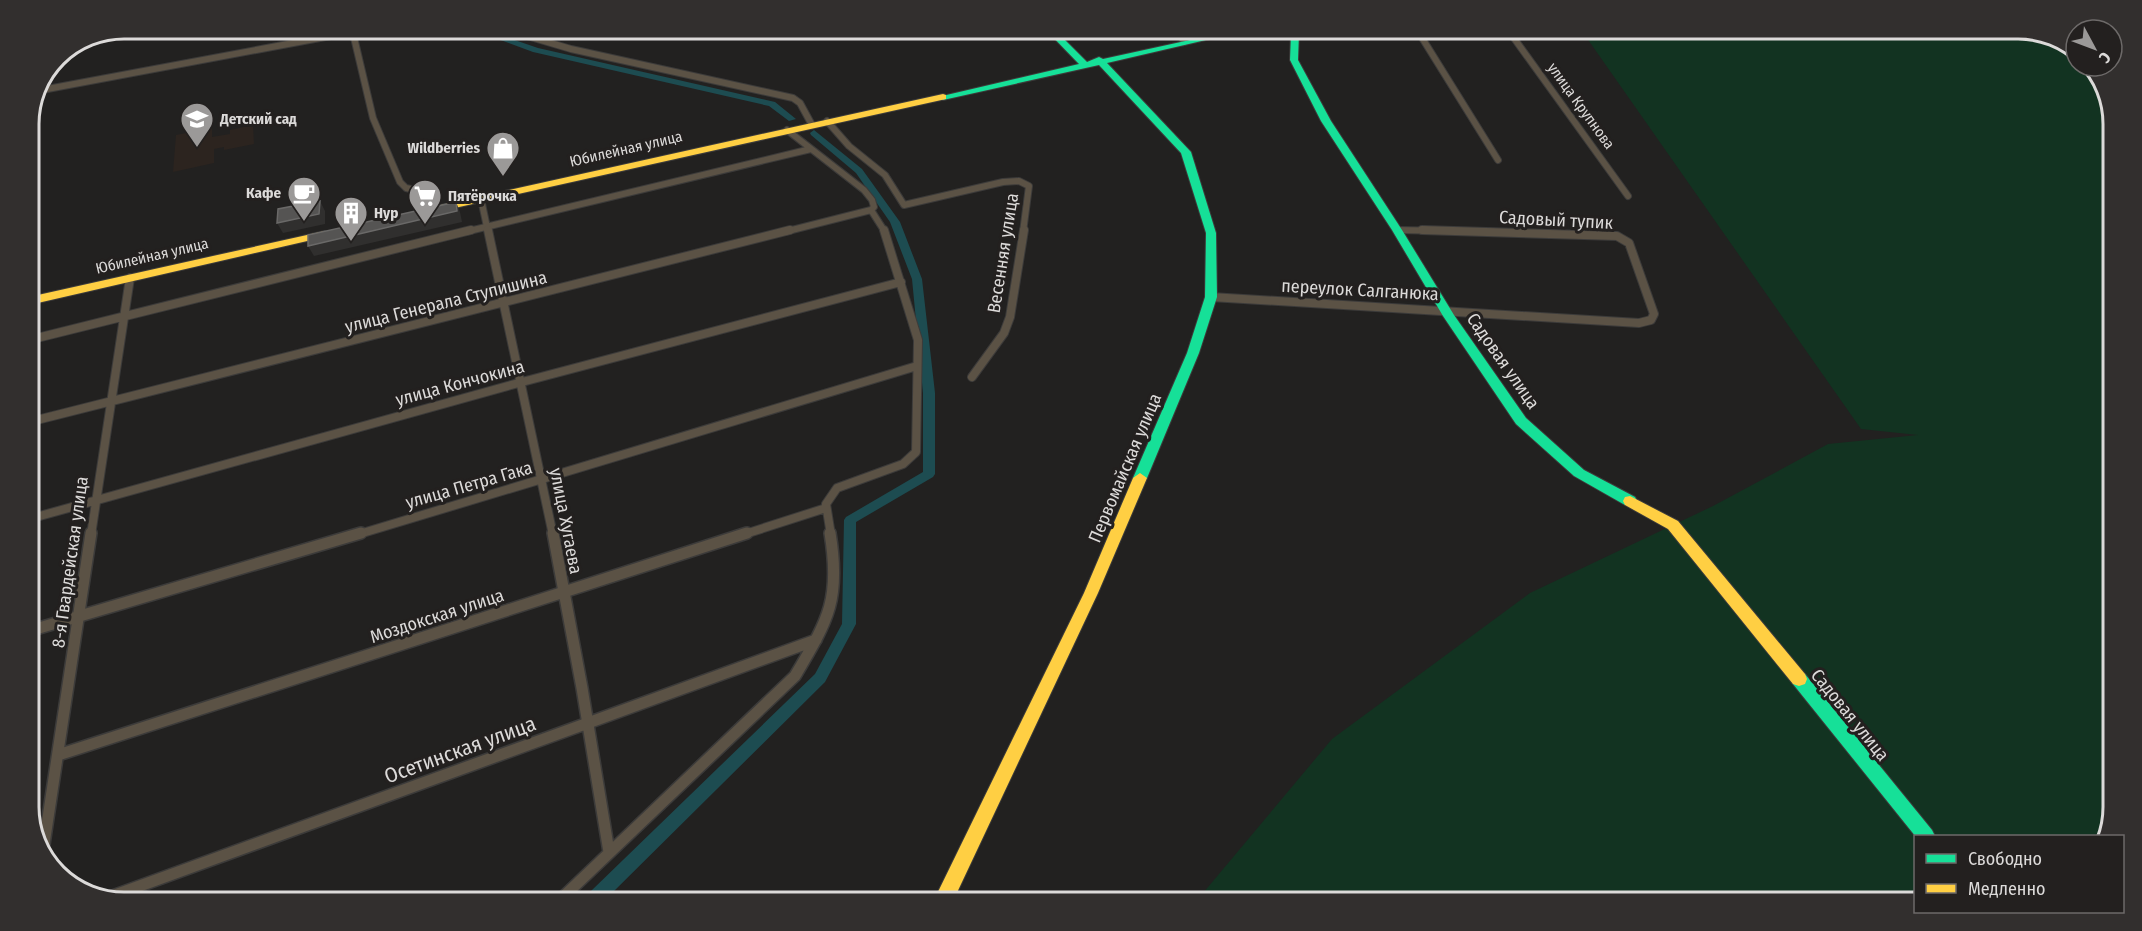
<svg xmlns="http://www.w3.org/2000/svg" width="2142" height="931" viewBox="0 0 2142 931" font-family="'Fira Sans Condensed',sans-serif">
<rect width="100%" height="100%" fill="#222120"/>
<path fill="#2c241f" d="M253,125L254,144L224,150V147L214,149V163L173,172L176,135L212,128V137L230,134V130Z"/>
<path fill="#123321" d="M1584,34L2054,36L2076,53V66H2094L2113,118L2106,836H1916L1915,902L1198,899L1332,739L1530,593L1713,506L1828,444L1918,435L1861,429Z"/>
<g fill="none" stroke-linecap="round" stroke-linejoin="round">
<path fill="#1d4c51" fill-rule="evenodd" d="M474,30H485L538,48L775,102L796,119L789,121L769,106L533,52Z
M814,130L862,169L900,222L922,279L935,393V474L933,477L856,522V624L825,682L608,897H589L591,891L815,674L842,624L844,520L846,517L923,472V393L912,279L890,222L856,173L811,135L810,133Z"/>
<defs>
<path id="street-far2" d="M352,29L373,118L400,182L406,188L428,193L432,210
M507,30L571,49L793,98L800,103L812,125
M1179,32L1184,42
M1419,33L1498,160
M1511,34L1628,196
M42,90L352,32
M827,121L849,146L885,175L904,205L1003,182L1019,181L1029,186L1023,232
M787,130L864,190L872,200L874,207L871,210
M481,199L488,232
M871,210L885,232
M1397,230L1499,232
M465,232L811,149
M784,232L871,210"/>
<path id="street-far1" d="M488,230L553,535
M1211,297L1639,323L1651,320L1654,314L1629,243L1617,236L1422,230
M29,340L471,230
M972,377L1004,333L1010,317L1024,230
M29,422L790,230
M29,519L522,382L901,282
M91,535L130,278
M356,535L917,366
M742,535L826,508
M831,535L826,504L837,488L903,464L916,452L918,340L884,230"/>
<path id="street" d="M553,533L582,688L609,852
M29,631L361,533
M58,755L747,533
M43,851L91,533
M115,895L816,640
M563,897L795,676C828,620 841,600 830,533"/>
<path id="fast" d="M1048,32H1057L1087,62L1099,57L1103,59L1222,33H1236L1107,63L1191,152L1216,233L1217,297L1199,353L1147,478L1140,483L1133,478L1187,353L1205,297L1206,233L1181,153L1099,65L943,100L938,97L1079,64Z
M1291,33H1299L1298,60L1331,121L1402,230L1454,315L1526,418L1584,470L1635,497L1637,501L1635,505H1625L1574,476L1516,424L1443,316L1392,230L1321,121L1290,60Z
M1799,672L1805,674L1932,830L1935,836L1916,837L1793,684L1791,679L1793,674Z"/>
<path id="slow" d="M943,94L946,95V99L441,211L436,208L441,205Z
M325,231L330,234L329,236L29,305V297Z
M1140,473L1147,478L1098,593L954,899L935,898L1084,593L1133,478Z
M1630,496L1678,521L1805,674L1807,679L1805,684L1799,686L1793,684L1668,529L1625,505L1623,501L1625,497Z"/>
</defs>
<use href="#street-far2" stroke="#3c3b3a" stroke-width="8"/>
<use href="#street-far1" stroke="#3c3b3a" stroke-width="10"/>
<use href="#street" stroke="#3c3b3a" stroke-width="14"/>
<use href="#fast" stroke="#3c3b3a" stroke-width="2"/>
<use href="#slow" stroke="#3c3b3a" stroke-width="2"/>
<use href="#street-far2" stroke="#5b5245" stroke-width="6"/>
<use href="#street-far1" stroke="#5b5245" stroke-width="8"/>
<use href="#street" stroke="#5b5245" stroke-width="11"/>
<use href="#fast" fill="#16e098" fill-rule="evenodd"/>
<use href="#slow" fill="#ffcf43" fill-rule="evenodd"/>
</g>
<path fill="#302f2e" d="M320,201L325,211V224L283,233L277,223Z
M456,202L460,212L462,222L314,256L308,246Z
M29,722L37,729L34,746L29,748Z"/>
<path fill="#555453" stroke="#6a6968" stroke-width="1.5" d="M320,201L319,214L277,223L278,209Z
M456,202L457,211L308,246V235Z"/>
<defs>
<symbol id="school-pin" viewBox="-11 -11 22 30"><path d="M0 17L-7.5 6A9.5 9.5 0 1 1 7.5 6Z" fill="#9b9998" stroke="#23201f"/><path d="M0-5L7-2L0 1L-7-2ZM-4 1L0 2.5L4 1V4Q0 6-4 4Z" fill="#fff"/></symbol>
<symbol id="shop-pin" viewBox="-11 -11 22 30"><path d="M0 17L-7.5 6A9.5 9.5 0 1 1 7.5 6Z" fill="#9b9998" stroke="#23201f"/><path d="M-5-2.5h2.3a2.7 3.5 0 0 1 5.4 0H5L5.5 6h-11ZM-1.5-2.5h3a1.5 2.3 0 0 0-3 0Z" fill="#fff"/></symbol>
<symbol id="cafe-pin" viewBox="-11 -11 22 30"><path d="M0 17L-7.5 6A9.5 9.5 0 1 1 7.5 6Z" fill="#9b9998" stroke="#23201f"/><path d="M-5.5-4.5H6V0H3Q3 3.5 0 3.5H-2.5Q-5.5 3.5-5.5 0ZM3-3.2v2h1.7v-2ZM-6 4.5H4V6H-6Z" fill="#fff"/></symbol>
<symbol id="supermarket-pin" viewBox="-11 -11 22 30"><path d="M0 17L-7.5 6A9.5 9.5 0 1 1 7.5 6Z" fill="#9b9998" stroke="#23201f"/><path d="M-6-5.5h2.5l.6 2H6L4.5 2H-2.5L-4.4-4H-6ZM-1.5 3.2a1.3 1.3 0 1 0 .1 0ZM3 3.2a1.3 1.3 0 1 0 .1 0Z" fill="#fff"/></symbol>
<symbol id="building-pin" viewBox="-11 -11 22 30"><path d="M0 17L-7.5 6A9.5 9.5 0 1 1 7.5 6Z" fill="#9b9998" stroke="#23201f"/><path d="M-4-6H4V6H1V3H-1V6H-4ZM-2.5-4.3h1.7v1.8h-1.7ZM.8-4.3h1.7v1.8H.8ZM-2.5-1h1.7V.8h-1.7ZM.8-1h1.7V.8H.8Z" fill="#fff"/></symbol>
</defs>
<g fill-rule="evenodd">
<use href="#school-pin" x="178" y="100" width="38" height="52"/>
<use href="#shop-pin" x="484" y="129" width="38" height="52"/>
<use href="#cafe-pin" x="285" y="174" width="38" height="52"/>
<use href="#supermarket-pin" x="406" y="177" width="38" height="52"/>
<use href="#building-pin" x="332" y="194" width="38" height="52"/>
</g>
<g text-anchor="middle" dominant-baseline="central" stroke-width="6" stroke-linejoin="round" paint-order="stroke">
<g font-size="15" fill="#dcdad9" stroke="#23201f">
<text transform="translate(1581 106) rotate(54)">улица Крупнова</text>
<text transform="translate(626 149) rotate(-13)">Юбилейная улица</text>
<text transform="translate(152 256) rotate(-13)">Юбилейная улица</text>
</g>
<g font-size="15" font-weight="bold" fill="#dcdad9" stroke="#23201f" text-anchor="start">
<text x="220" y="119">Детский сад</text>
<text x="480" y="148" text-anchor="end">Wildberries</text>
<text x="281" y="193" text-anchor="end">Кафе</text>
<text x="448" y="196">Пятёрочка</text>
<text x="374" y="213">Нур</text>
</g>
<g font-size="18" fill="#dcdad9" stroke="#23201f">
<text transform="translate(1556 220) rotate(3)">Садовый тупик</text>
<text transform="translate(1003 253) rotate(-81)">Весенняя улица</text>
<text transform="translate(1360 290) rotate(3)">переулок Салганюка</text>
<text transform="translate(446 302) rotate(-14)">улица Генерала Ступишина</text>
<text transform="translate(1503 361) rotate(55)">Садовая улица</text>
<text transform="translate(460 383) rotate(-15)">улица Кончокина</text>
<text transform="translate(1125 468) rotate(-67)">Первомайская улица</text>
<text transform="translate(469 485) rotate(-16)">улица Петра Гака</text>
<text transform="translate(566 521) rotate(79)">улица Хугаева</text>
<text transform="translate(70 562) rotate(-82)">8-я Гвардейская улица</text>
<text transform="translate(437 616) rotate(-18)">Моздокская улица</text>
<text transform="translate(1850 715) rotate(51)">Садовая улица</text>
</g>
<g font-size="21" fill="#dcdad9" stroke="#23201f">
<text transform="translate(460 750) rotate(-20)">Осетинская улица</text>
</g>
</g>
<path d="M0 0H2142V931H0ZM124 39H2018A85 85 0 0 1 2103 124V807A85 85 0 0 1 2018 892H124A85 85 0 0 1 39 807V124A85 85 0 0 1 124 39Z" fill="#322f2e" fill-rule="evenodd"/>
<path fill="none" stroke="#dcdad9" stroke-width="3" d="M124 39H2018A85 85 0 0 1 2103 124V807A85 85 0 0 1 2018 892H124A85 85 0 0 1 39 807V124A85 85 0 0 1 124 39Z"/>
<rect x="1914" y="835" width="210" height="78" fill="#23201f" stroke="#6d6a69" stroke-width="1.5"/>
<rect x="1926" y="854" width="30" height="9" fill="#16e098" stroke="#6d6a69" stroke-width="1.5"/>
<text x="1968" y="865" font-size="18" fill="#dcdad9">Свободно</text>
<rect x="1926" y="884" width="30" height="9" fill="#ffcf43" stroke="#6d6a69" stroke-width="1.5"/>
<text x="1968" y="895" font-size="18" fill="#dcdad9">Медленно</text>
<g transform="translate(2094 48) rotate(131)"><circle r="28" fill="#23201f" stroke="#6d6a69" stroke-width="1.5"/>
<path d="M0-4.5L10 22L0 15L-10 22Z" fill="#9b9998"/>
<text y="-9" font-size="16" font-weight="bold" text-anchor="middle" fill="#dcdad9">С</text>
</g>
</svg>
